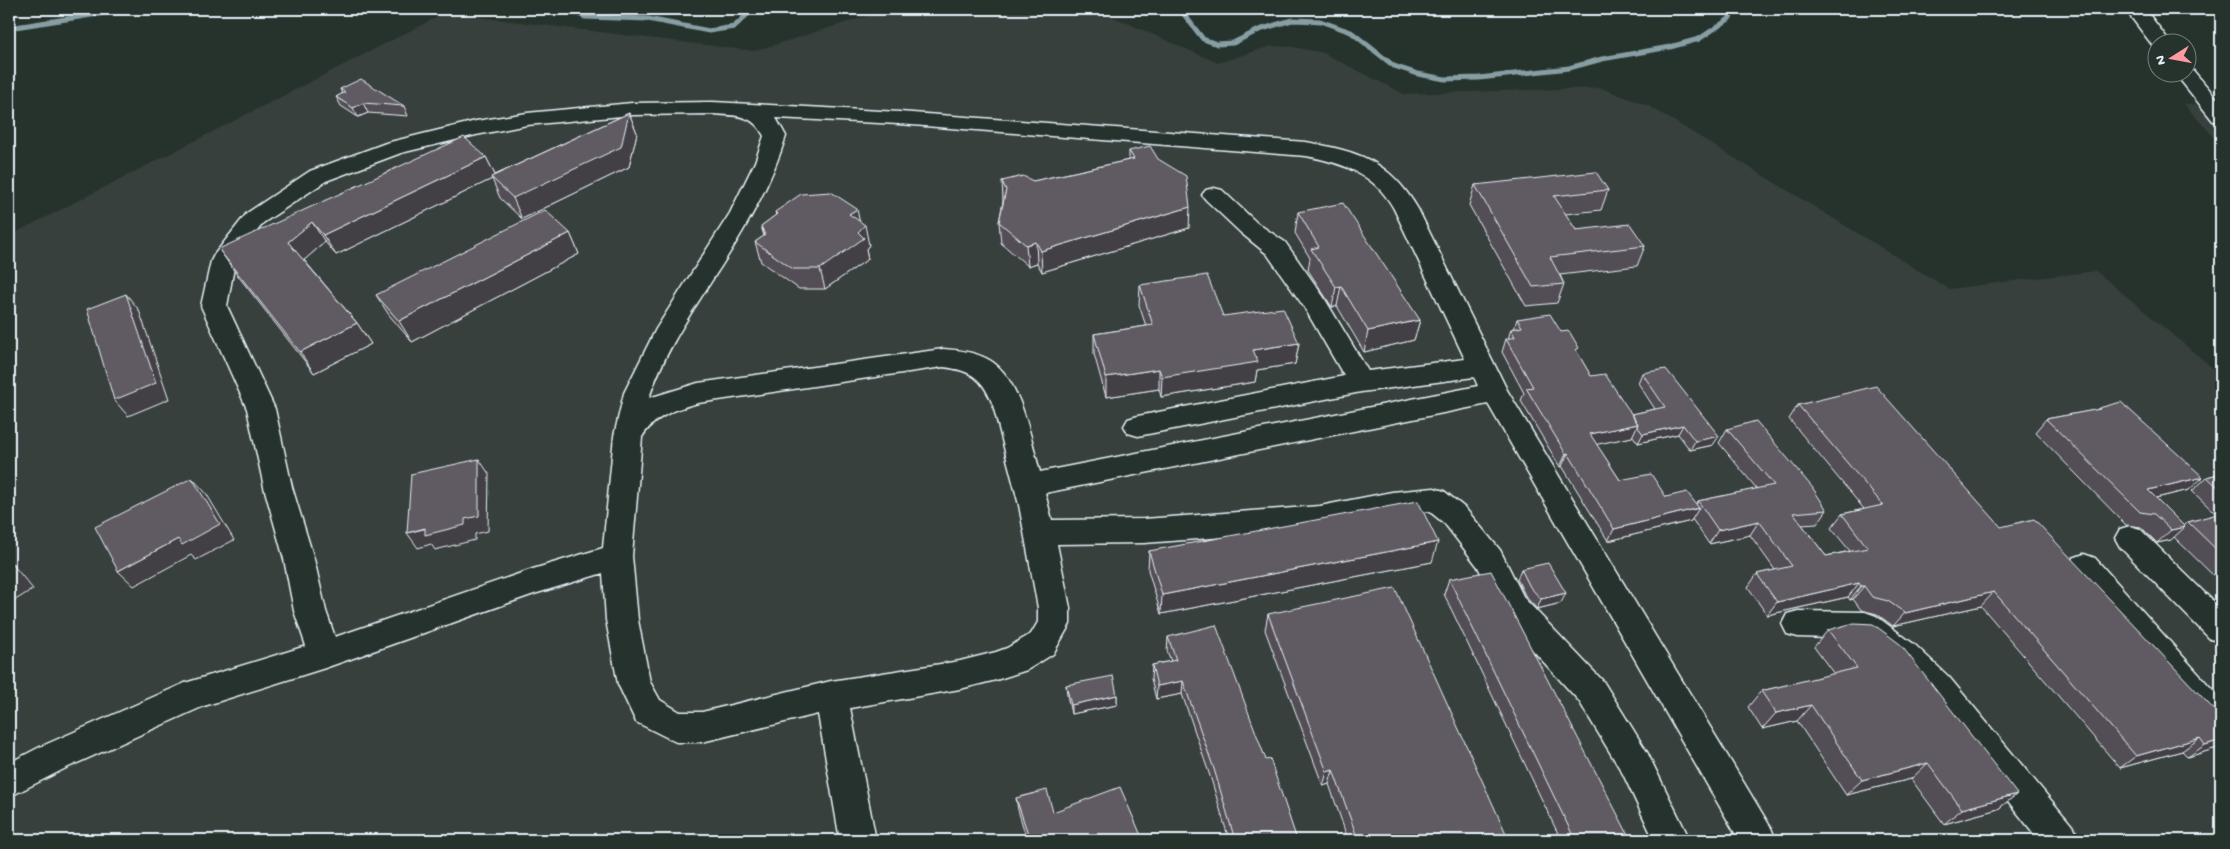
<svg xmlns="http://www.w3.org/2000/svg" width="2230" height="849" viewBox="0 0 2230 849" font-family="'Gochi Hand',sans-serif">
<rect width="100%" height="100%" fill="#26332d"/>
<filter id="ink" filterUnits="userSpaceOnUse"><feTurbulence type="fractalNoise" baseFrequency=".02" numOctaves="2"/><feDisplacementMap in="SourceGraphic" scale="10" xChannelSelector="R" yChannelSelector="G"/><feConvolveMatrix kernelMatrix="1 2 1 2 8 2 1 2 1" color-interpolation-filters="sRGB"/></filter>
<g filter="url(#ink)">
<path fill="#373f3d" d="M890,9H1095L1218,63L1271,46L1293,47L1323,53L1404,94L1601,88L1649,106L1949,289L2096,271L2221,375V840H9V236L445,13L754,51Z
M2184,104L2221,105V145Z"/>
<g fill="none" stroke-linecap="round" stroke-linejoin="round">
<path stroke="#879fa4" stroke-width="5" d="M568,9L585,17L648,19L709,31L734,27L753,9
M1175,9L1183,13L1203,39L1217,44L1233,43L1259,30L1292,20L1320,21L1351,32L1394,66L1418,74L1445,79L1479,78L1569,68L1602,59L1670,47L1699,39L1729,19L1735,9
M9,28L130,9"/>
<defs>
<path id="minor" d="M2125,9H2145L2170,42H2158V47L2153,46Z
M2188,67L2191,68L2221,103V122L2213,121L2174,72H2188Z
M713,102L899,112L1306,142C1359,152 1389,160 1418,209L1507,390L1771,828L1776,840H1739L1488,404L1045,493L1052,520L1144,519L1320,506L1392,492L1434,488L1444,491L1465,508L1500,550L1524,598L1603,681L1647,752L1690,840H1654L1623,774L1579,701L1502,616L1478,567L1445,524L1429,511L1392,516L1320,530L1144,543L1057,544L1070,608V624L1053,654L1027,670L996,680L960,689L850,708L876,840H840L818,714L702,742H676L636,722L618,684L606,620L603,573L534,594L325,668L204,706L64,769L9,797V763L40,747L185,683L306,646L294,611L284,559L264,487L247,409L201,306L211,261L214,255L247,213L310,171L386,143L476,121L527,113L632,103ZM713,114C736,116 752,113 764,136L755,162L730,213L656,329L624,393L614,436L603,548L533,569L335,637L326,611L314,559L292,487L275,409L227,306L235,262L263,223L326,181L401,153L476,135L527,125L632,115ZM776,118L899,124L1306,156C1343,163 1375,174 1394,209L1465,359L1368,371L1323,296L1285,242L1257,223L1222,190L1214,188L1206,190L1202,195L1206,200L1241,233L1267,254L1304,307L1344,376L1138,416L1128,419L1124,426L1128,433L1138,436L1361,392L1474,377L1478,386L1040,472C1031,440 1021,380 991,361C977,352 959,350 943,349L698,383L649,398C664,351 693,310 720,268C747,226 771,184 786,136ZM943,367C971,370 983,378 993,405L1019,505L1038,608V622L1031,634L1007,648L996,652L960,661L831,681L702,712H680L660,700L650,682L638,620L632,556L642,437C655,416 675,409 698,403Z
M2130,526L2140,529L2221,609V642L2210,639L2120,547L2115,538L2120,529Z
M2084,554L2095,558L2221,699V738L2209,734L2073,576L2069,567L2073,558Z
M1798,611L1865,612L1876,616L1915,645L1949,677L2074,828L2079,840H2039L1925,697L1893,665L1859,639L1798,637L1787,634L1782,624L1787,614Z"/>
</defs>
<use href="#minor" stroke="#e8f1f8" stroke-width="3"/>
<use href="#minor" fill="#26332d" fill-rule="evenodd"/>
</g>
<path fill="#534d55" stroke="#e8f1f8" d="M340,89L404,106L408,116L368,113L358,117L341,106L336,97L342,94Z
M629,113L637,133L629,167L522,219L500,198L492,179L336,255L325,242L304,260L357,323L371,344L314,373L235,272L220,251L486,157L495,175Z
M1129,151L1189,228L1042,272L1037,263L1028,266L1001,243L999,222L1003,201L1002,181H1033L1129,160Z
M1475,185L1608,190L1601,210L1565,214L1576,230L1645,246L1637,266L1560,275L1564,284L1557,303L1526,306L1469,205Z
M775,212L859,221L869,245L866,249L868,259L825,289H799L761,262L755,242L764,236L761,226L776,215Z
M1298,212L1420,320L1414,340L1364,352L1337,306L1332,307L1308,270L1310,258L1295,233Z
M570,233L579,254L412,342L389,315L376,295Z
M1140,285L1223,316L1299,343L1295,364L1257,370L1255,382L1161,397L1159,389L1106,397L1094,354V334L1146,326L1139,305Z
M1517,319L1561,332L1577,353L1591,376L1632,414L1655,409L1638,383L1642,373L1713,445L1690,450L1678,434L1638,443L1632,435V437L1596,444L1620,480L1666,497L1696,505L1698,501L1757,489L1719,443L1727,429L1827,510L1817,524L1802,525L1826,556L1850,551L1831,528L1842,514L1864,509L1789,419L1798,405L2001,527L2220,747L2188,757L2182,751L2120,768L1981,606L1893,626L1877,614L1861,610L1853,599L1850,600L1848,597L1767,615L1748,587L1757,574L1775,570L1750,535L1709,544L1692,519L1691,521L1608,541L1562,466L1560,467L1521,401L1524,393L1502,352L1506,339H1508L1511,329H1514Z
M2099,408L2189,490L2156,498L2184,526L2188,522L2217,515L2192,491L2207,477L2221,473V583L2174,537L2171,540L2157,543L2141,527L2126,525L2035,432L2046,419L2096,410Z
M1149,551L1432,562L1161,614L1148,570Z
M1521,569L1561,603L1537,609L1526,597L1517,579Z
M1449,579L1631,840H1561L1444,594Z
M1268,614L1509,840H1348L1329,784L1323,786L1265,630Z
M1828,630L2017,794L1998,809L1944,824L1911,779L1846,795L1797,721L1762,729L1748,707L1761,691L1834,674L1814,647Z
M1168,637L1266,760L1297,840H1229L1212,782L1182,694L1156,699L1151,679L1152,665L1171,661L1167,651Z
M1066,685L1117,695V705L1071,714L1067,695Z
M1016,798L1053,812L1143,840H1027L1018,810Z"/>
<path fill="#433f45" stroke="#e8f1f8" d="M363,103L368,113L358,117L353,108Z
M629,113L637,133L629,167L522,219L513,198Z
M486,157L496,177H491L492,179L336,255L323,235Z
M1190,207L1189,228L1042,272L1041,251Z
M857,209L861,229L865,225L869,245L866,249L868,259L825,289L820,269L849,214Z
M312,222L325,242L302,262L288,242Z
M570,233L579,254L412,342L399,321Z
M1036,242L1037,263L1028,266L1026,245Z
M1341,286L1337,306L1332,307L1336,287Z
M126,294L139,310L169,399L128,416L114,400Z
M1420,320L1414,340L1364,352L1368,331Z
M357,323L371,344L314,373L300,352Z
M1299,343L1295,364L1257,370L1255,382L1161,397L1162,377L1253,350Z
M1159,369V389L1106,397V377Z
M1638,424L1632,437L1584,447L1590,434Z
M1683,425L1678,434L1638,443L1643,434Z
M1719,436L1713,445L1690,450L1695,441Z
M1568,453L1562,466L1560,467L1566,454Z
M479,459L489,474L488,531L475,534V540L435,550L431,544L418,548L407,533L465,519Z
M2203,477L2189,490L2135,503L2148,490Z
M192,478L206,493L234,540L196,560L191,555L134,586L118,571L178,539Z
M1699,508L1691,521L1608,541L1614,529Z
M1759,521L1750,535L1709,544L1718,530Z
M2185,527L2171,540L2157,543L2171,530Z
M1438,542L1432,562L1161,614L1162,595Z
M9,560L33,589L9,604Z
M1859,583L1848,597L1767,615L1777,602Z
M1861,586H1864L1853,599L1850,600Z
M1994,592L1981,606L1893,626L1905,613Z
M1566,593L1561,603L1537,609L1541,599Z
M1183,681L1182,694L1156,699L1157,686Z
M1117,695V705L1071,714V705Z
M1811,705L1797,721L1762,729L1776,713Z
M2200,738L2182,751L2120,768L2136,756Z
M2221,740V746L2220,747L2188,757L2205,745Z
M1928,763L1911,779L1846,795L1862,780Z
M1333,770L1329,784L1323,786L1327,772Z
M2017,794L1998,809L1944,824L1962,809Z"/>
<path fill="#605a63" stroke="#e8f1f8" d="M361,79L404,106L363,103L353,108L336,97L345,92L340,89Z
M629,113L621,147L513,198L491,177Z
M464,137L486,157L323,235L312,222L288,242L357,323L300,352L220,251L221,248Z
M1150,146L1158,159L1186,176L1190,207L1041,251L1036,242L1026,245L999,222L1006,190L1002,181L1023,176L1033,181L1134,159L1129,151Z
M1596,172L1608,190L1554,196L1576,230L1630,224L1645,246L1550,257L1564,284L1533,287L1475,185Z
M831,192L857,209L849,214L865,225L858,232L864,238L820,269H793L755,242L765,235L761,226L777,214L775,212L801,194Z
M1343,203L1420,320L1368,331L1341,286L1336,287L1311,249L1319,247L1298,212Z
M545,210L570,233L399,321L376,295Z
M1207,275L1223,316L1283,308L1299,343L1253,350L1258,362L1162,377L1159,369L1106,377L1094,334L1153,325L1140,285Z
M126,294L156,383L114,400L87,309Z
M1550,314L1561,332L1569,331L1579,348L1576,350L1591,376L1605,374L1638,424L1590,434L1620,480L1651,474L1666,497L1687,492L1699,508L1614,529L1568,453L1566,454L1526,388L1533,387L1506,339L1515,337L1511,329L1522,327L1517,319Z
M1666,369L1719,436L1695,441L1683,425L1643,434L1637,426L1638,424L1632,414L1665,407L1642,373Z
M1876,386L2001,527L2034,519L2221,717V740L2205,745L2200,738L2136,756L1994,592L1905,613L1888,601L1872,597L1864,586H1861L1859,583L1777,602L1757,574L1792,566L1759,521L1718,530L1698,501L1774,485L1727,429L1756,421L1812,487L1827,510L1793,513L1826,556L1868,548L1842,514L1883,505L1798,405Z
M2121,402L2203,477L2148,490L2185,527L2171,530L2154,514L2140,512L2046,419L2100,409L2099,408Z
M479,459V516L465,519V525L425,535V528L407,533L411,474Z
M2221,473V490L2207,477Z
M192,478L220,524L182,545L178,539L118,571L95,527Z
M1418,501L1438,542L1162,595L1149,551Z
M2221,513V554L2188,522Z
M1548,563L1566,593L1541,599L1530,587L1521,569Z
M1491,571L1631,840H1575L1449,579Z
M1395,588L1509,840H1358L1333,770L1327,772L1268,614Z
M1854,623L1873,624L1900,644L2017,794L1962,809L1928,763L1862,780L1811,705L1776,713L1761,691L1857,668L1828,630Z
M1216,625L1266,760L1270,759L1297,840H1235L1214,769L1183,681L1157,686L1152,665L1176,660L1168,637Z
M1113,676L1117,695L1071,705L1066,685Z
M1120,787L1143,840H1030L1016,798L1047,790L1053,812Z"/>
</g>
<rect width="2230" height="849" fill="none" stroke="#26332d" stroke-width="30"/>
<rect x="15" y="15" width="2200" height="819" fill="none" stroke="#e8f1f8" stroke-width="2" filter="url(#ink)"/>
<g transform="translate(2172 58) rotate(259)"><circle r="24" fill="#26332d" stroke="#747f7e"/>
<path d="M0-4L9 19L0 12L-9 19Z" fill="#ff9aa2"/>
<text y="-8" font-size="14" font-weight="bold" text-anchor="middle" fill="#e8f1f8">N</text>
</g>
</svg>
